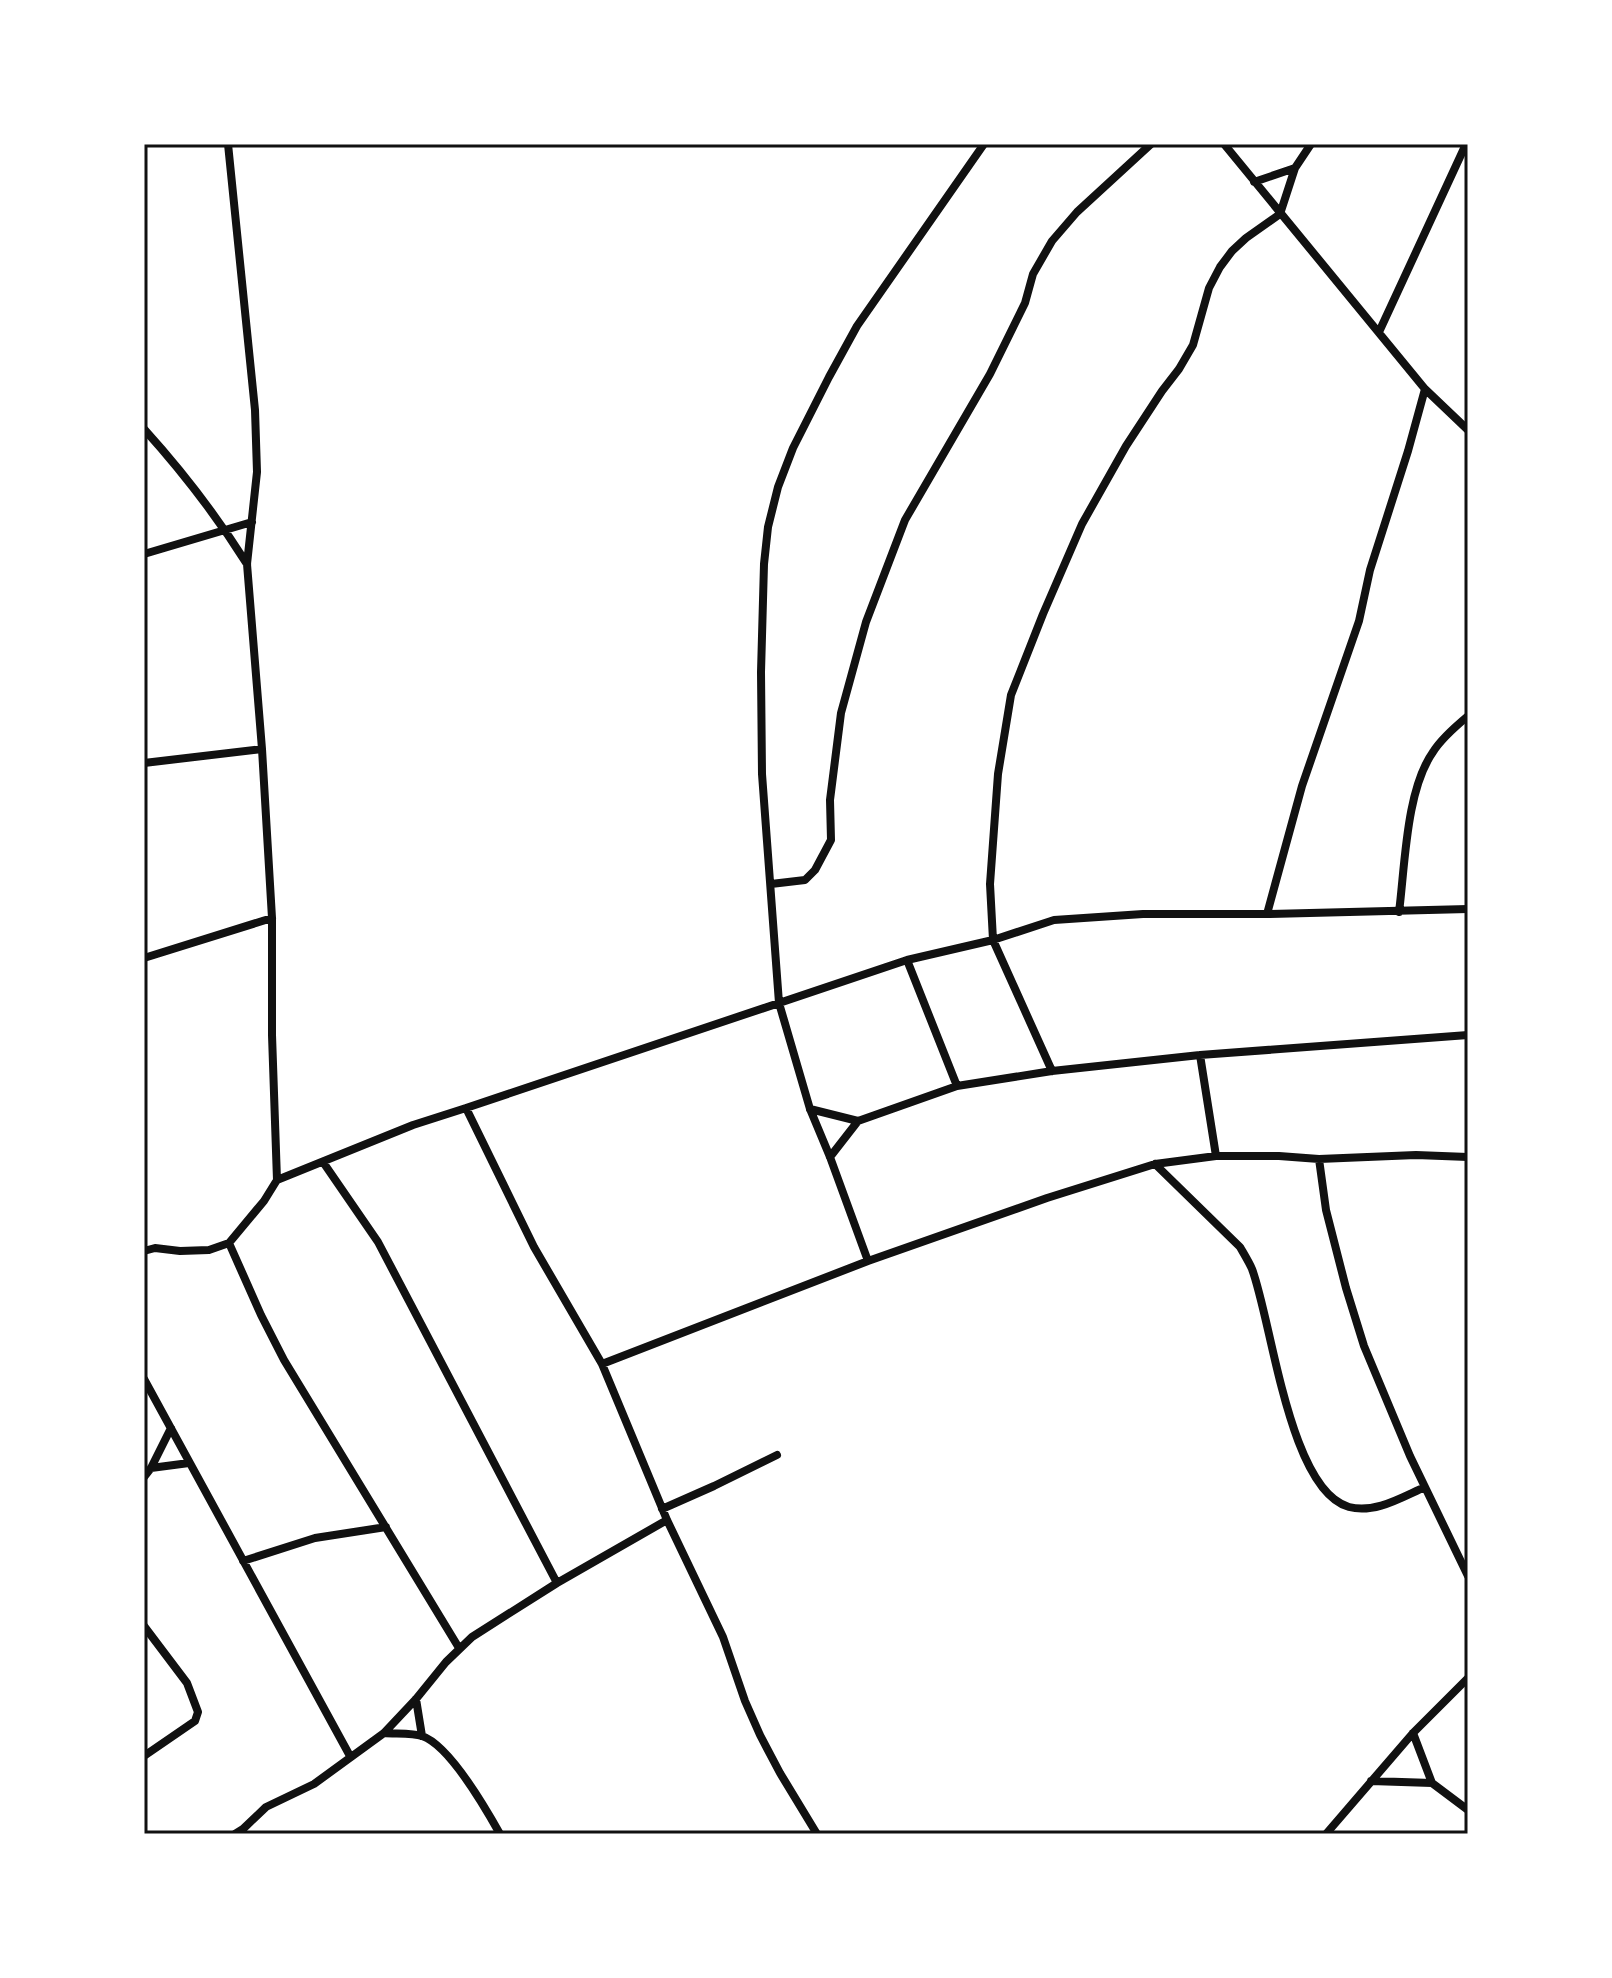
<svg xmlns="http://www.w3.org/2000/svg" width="1612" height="1978" viewBox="0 0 1612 1978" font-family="Poppins,sans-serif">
<rect width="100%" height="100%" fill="#fff"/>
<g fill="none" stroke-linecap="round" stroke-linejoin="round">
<path stroke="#111" stroke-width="8" d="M1224,144L1425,389L1468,430
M1254,182L1295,168
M1379,332L1466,144
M144,429C182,471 216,515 247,564
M144,554L252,522
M144,763L262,749
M771,884L805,880L815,870L831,840L830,800L841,713L866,622L905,520L990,374L1025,303L1033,274L1052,241L1077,212L1151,144
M1399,912C1405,866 1406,790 1433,752C1441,739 1456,726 1468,716
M1267,914L1302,786L1359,621L1370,570L1408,451L1425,389
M144,958L272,918
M907,960L957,1086
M1200,1055L1216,1156
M1052,1071L993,940L990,884L998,774L1011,695L1043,614L1082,524L1126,446L1162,391L1179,369L1193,345L1209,288L1220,267L1232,251L1246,238L1280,214L1295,168L1311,144
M466,1108L907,960L993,940L1054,920L1143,914H1267L1468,909
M810,1109L858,1121L830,1157
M858,1121L957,1086L1052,1071L1200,1055L1468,1035
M1319,1159L1326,1210L1346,1288L1364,1346L1410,1456L1468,1576
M323,1162L378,1242L557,1583
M1155,1164L1240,1247C1244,1254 1249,1262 1252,1269C1272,1322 1289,1490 1349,1507C1375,1514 1402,1497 1425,1487
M277,1180L413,1125L466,1108L534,1247L602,1364L667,1520L723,1637L745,1701L760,1735L780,1773L817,1834
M229,1243L261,1315L284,1360L459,1648
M144,1251L155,1248L180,1251L209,1250L229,1243L264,1201L277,1180L272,1035V918L262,749L247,564L257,472L255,410L228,144
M868,1261L830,1157L810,1109L779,1003L762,774L761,672L764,564L768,527L778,487L793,448L829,377L857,326L984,144
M602,1364L868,1261L1047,1198L1155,1164L1216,1156H1279L1319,1159L1416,1155L1468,1157
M144,1379L350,1756
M151,1468L189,1463
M144,1477L151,1468L171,1428
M662,1509L714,1486L777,1455
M243,1561L315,1538L386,1527
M144,1626L187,1683L198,1712L195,1721L144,1756
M416,1699L422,1736
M384,1733C394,1734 413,1733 422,1736C449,1745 486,1809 500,1834
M1413,1733L1432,1783L1468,1810
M1371,1781L1432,1783
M235,1834L243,1829L266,1807L314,1784L384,1733L416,1699L446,1662L472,1637L557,1583L667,1520
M1326,1834L1413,1733L1468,1678"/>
</g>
<rect width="1612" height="1978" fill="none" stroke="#ffffff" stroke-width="292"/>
<rect x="146" y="146" width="1320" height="1686" fill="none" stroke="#111" stroke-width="3"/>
</svg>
